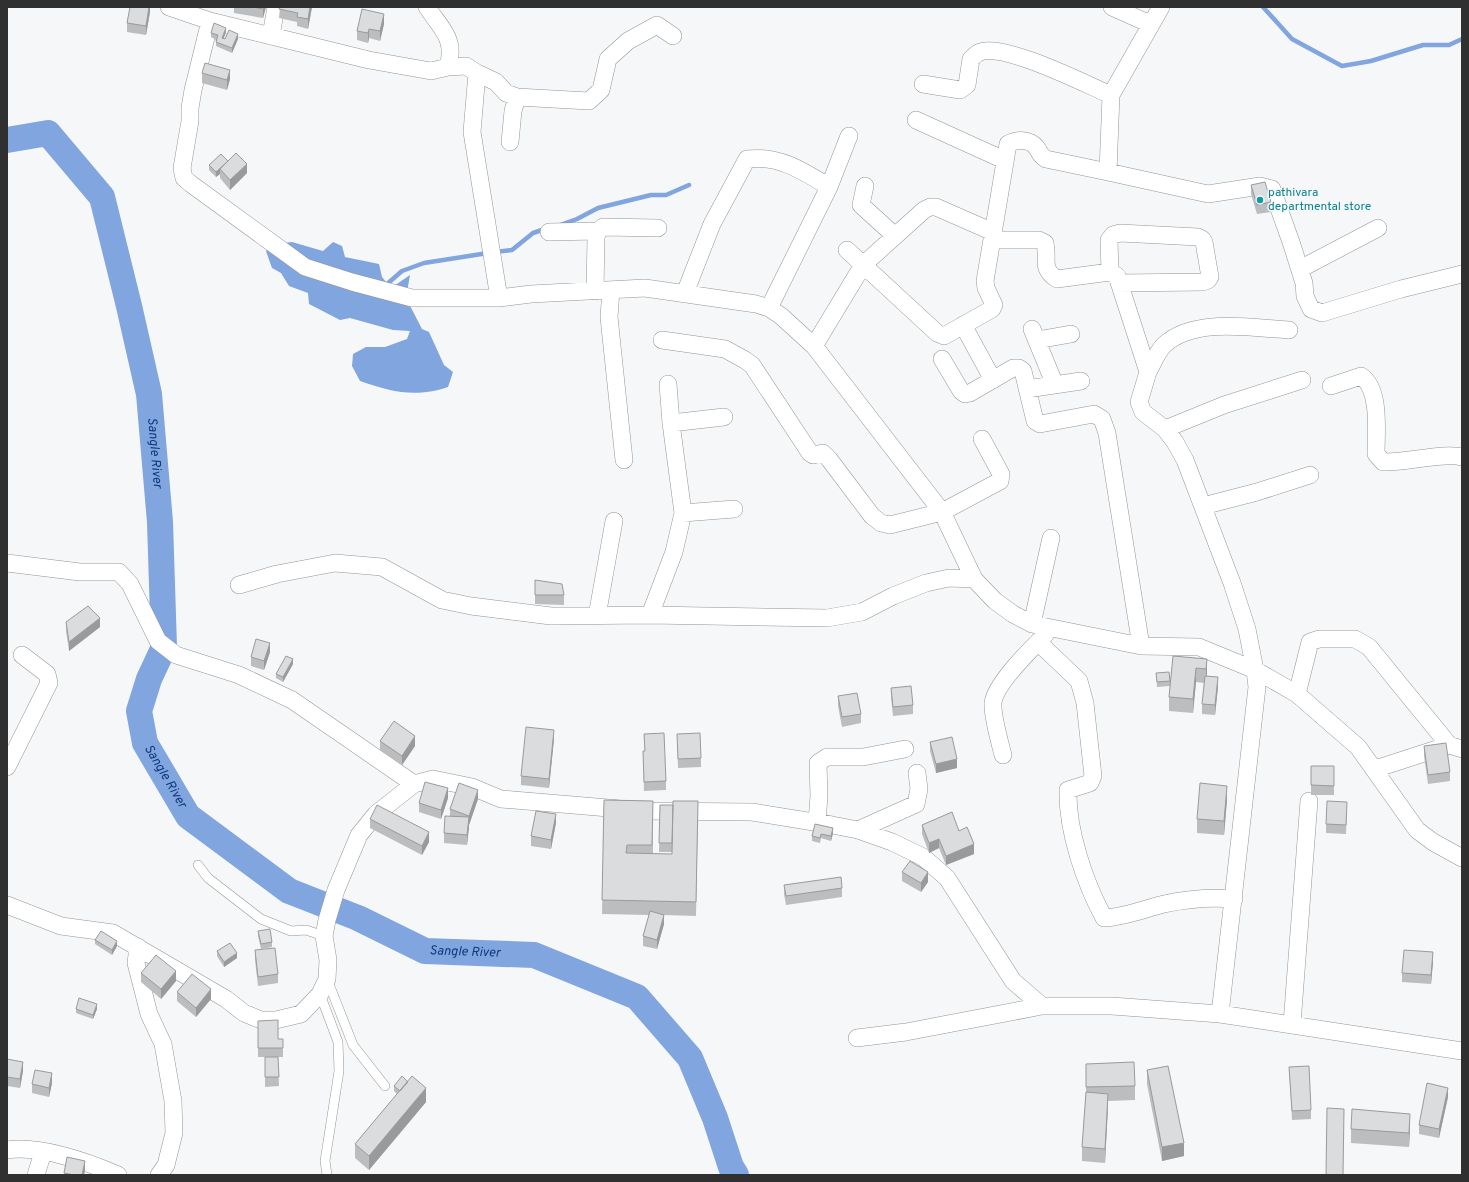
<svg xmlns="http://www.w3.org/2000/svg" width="1469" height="1182" viewBox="0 0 1469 1182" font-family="Overpass,sans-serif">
<rect width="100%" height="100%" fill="#f6f7f8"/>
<path fill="#81a5de" d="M276,237L283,243L292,242L323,251L333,242L342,246L345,257L379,264L382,277L391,288L410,275L406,298L422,329L429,332L444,365L453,372L448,387C415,398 392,392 360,381L352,366L353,354L366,347H385L407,339L410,331L393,330L350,318L340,320L309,304L308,293L289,286L281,273L272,268L266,251Z"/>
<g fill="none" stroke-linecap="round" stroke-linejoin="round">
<path stroke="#81a5de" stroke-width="4.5" d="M1263,7L1292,39L1342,66L1371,61L1423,45H1449L1462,39
M560,225L577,219L598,208L651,195H666L689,185
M495,252L512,250L533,233L545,229
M387,284L402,271L424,263L488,253"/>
<path stroke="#81a5de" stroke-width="26" id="s1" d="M7,140L48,133L102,197L129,306L149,394L160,522L164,647L149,679L139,711L145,743L188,816L289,891L358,918L425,951L534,955L637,997L690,1058L715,1118L731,1167L736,1175"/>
<defs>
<path id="service" d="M198,865L208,878L261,919L291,931L306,930L324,936
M327,979L353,1045L385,1086
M320,994L338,1042L339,1071L325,1161L327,1175"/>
<path id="minor" d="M169,7L210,21L369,60L431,71L448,67L466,66L477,73L472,132L499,298
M427,7C441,29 456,38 448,67
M1112,7L1150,24
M1161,7L1111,95L1108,172L1208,194L1260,186L1272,189L1291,242L1304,283L1305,296L1311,309L1322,313L1401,289L1462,274
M210,21L193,90L190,108V121L182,168L184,178L191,184L305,267L352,282L412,298H499L531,294L645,288L756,304L769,308L781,316L814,346L942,512L974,579L995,601L1013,614L1032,624L1141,646L1199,647L1255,670L1297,694L1358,747L1417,830L1433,842L1462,858
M271,36L276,7
M477,73L496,82L506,93L517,97L589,101L601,90L608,59L628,41L657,25L673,36
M923,84L960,90L967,85L971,59C973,57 977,53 980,52C1005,43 1085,84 1111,95
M916,120L1004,160
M510,142L513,111L517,97
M865,186L861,205L895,236
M549,232L598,231
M992,240H1039L1045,243C1049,260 1040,268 1057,279L1110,272L1117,276L1148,372L1139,402L1143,412L1165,429L1175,442L1185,460L1232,583L1247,629L1255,670L1257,687L1220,1014
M847,250L937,333L944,336L992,309L994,305L986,288L985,281L1008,144C1016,139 1030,139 1036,147C1041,153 1038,154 1046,159L1108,172
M1300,269L1378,228
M1110,272L1109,240L1113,235L1120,233L1198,237L1202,239L1204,242L1210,277L1208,280L1203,282L1119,283
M611,290L609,317L624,460
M595,291L596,237L598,231L603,227L658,228
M685,293L712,224L747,159C779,155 803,171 829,187
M769,308L829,187L849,136
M963,325L993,380
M1032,329L1055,385
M662,340L725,349L745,360L752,365L810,453L813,455L823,453L829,459L872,516L881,523L890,525L942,512L1000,481L1001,474L982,439
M1037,340L1071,334
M814,346L863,265L924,210L930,207H936L993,232
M942,359L961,391L965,394L970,393L1013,368H1019L1023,371L1035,421L1040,424L1094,414L1102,419L1107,433L1141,646
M1148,372C1153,363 1157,352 1164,345C1194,317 1251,328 1289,330
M1331,386L1361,376C1381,389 1376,433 1376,454L1383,462C1405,463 1445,452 1462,457
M1027,389L1081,381
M671,423L724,417
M1165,429L1224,405L1302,380
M1203,506L1257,492L1310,475
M683,513L734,509
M7,563L80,572H119L130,584L158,641L176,655L239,675L292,700L414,784
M239,585L277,574L335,563L382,567L442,600L471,606L551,616L650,615L827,618L862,612L893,596L926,583L949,578L974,579
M650,615L674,552L683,513L671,423L668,384
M597,616L614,521
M1032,624L1051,538
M1038,642L1079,681L1085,703L1093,776L1090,783L1068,790C1067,831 1085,883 1104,918C1125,917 1144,909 1164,904C1187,899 1210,897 1234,899
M1297,694L1310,642L1319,639H1355L1369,647L1449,745
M1003,755C1000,743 992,715 993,703C995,684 1032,648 1045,635
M7,767L49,683L47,674L22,655
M1375,769L1449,745L1462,749
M817,822L819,796L818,763L827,757H863L905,749
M858,830L916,804L919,789L917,773
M7,905L61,926L113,933L226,999L244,1013L261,1020H276L301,1014L320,994L327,979L328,960L324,936L327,920L336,890L359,835L376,814L414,784L433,779L472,787L501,799L644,811L752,812L832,825L858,830L892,842L923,857L947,878L1013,981L1042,1006H1112L1220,1014L1462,1051
M138,947L136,963L149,1014L163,1044L173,1101L174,1133L166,1165L159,1175
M1292,1024L1309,801
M857,1038L906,1032L1042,1006
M7,1150C40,1145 88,1162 118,1175
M36,1175L43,1152"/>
</defs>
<use href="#service" stroke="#949596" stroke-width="10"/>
<use href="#minor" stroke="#949596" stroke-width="18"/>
<use href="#service" stroke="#fff" stroke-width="9"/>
<use href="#minor" stroke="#fff" stroke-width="17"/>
</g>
<path fill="#bcbdbf" d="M150,7V12L146,35L127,32V23Z
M234,7H266L263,18L234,13Z
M280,7H312L308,29L297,26V22L279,18Z
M384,24L380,41L369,38L368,43L357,40V31Z
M226,32L224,38L225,39H238L232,53L216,46V40L211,37V33Z
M202,73L230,79L227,90L202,83Z
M228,161L247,173L230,190L220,178V174L216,177L209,170V165Z
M1251,185L1271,202V212L1257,214L1251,194Z
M535,580L564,595V605L535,604Z
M66,622L100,627L69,651L66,631Z
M270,652L264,670L251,666V657Z
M1173,656L1207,659V676L1218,687L1215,715L1202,714V704L1204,683L1196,682L1193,713L1169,711V697Z
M293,664L283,682L276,678V674Z
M1156,673L1170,681V686L1157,687Z
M891,688L913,705V714L893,716L891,697Z
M838,696L861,714V723L842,727L838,706Z
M644,734L666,781V790L644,791L643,751H645Z
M677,734L701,758V767L678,768Z
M554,739L549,788L521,785V776Z
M380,741L415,746L402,765L380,750Z
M930,742L957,768L936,773L930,751Z
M1424,746L1450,772V781L1428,784L1424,756Z
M1311,766H1334V795H1311Z
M448,798L441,819L419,812V803Z
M478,799L469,825L467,845L444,843V833L450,816V809Z
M604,800L653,801V854H672V852H659L660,805L698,815L696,916L664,915V924L657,949L643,946V936L649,915L602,914Z
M1227,800L1224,835L1197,833V819Z
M1347,811L1346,834L1326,833V824Z
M370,819L429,842L422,855L370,828Z
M556,823L551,849L531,846V836Z
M815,824L833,833L831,841L821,838L820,843L812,841V836Z
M922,825L959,831L974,854L946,865L939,848L929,853L922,834Z
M902,872L928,882L921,892L902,881Z
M784,885L842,888V897L786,905L784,894Z
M258,931L272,942V947L261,949L258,936Z
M95,940L117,946L112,955L95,944Z
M255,950L278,974V983L258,986L255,960Z
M217,951L237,958L224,967L217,956Z
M1433,962L1431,984L1402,982V973Z
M141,973L176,981L161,999L141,982Z
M177,992L211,999L196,1017L177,1001Z
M76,1009H97L93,1019L76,1013Z
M258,1021L278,1039L283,1048V1057H278L279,1086L265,1087V1057H258Z
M7,1059L23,1071L20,1088L7,1086Z
M1086,1064L1135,1086V1100L1108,1101L1105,1163L1082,1161V1147L1086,1092Z
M1289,1067L1311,1110V1119L1292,1120Z
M1147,1070L1184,1156L1162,1161L1147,1084Z
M408,1082L426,1102L369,1170L355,1158V1144L397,1094L394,1091V1086Z
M52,1083L49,1097L32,1093V1084Z
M1448,1097L1439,1138L1419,1134V1125Z
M1410,1128L1409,1147L1351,1143V1129Z
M85,1170L84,1175H64V1173Z"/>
<path fill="#999a9b" d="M149,7H150V12L146,35V26Z
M264,7H266L263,18V9Z
M310,7H312L308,29V19Z
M384,14V24L380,41V31Z
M226,28V32L222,42V38Z
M369,29V38L368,43V33Z
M238,34V39L232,53V48Z
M230,70V79L227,90V80Z
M247,164V173L230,190V180Z
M220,169V174L216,177V172Z
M100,618V627L69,651V642Z
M270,643V652L264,670V661Z
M293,659V664L283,682V677Z
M1207,659V673L1206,683V669Z
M1196,668V682L1193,713V699Z
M1218,677V687L1215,715V705Z
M554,730V739L549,788V779Z
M415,736V746L402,765V756Z
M957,759V768L936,773V764Z
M1227,786V800L1224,835V821Z
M448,788V798L441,819V810Z
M478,790V799L469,825V816Z
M556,814V823L551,849V840Z
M469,817V827L467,845V835Z
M833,828V833L831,841V836Z
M429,832V842L422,855V846Z
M939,839V848L929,853V843Z
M974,844V854L946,865V856Z
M928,872V882L921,892V883Z
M664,915V924L657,949V940Z
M117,941V946L112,955V950Z
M1433,952V962L1431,984V975Z
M237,953V958L224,967V962Z
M176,971V981L161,999V989Z
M211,989V999L196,1017V1008Z
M97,1004V1009L93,1019V1015Z
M23,1062V1071L20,1088V1079Z
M52,1073V1083L49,1097V1088Z
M426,1088V1102L369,1170V1156Z
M1448,1088V1097L1439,1138V1129Z
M1108,1094V1108L1105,1163V1149Z
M1410,1114V1128L1409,1147V1133Z
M1184,1143V1156L1162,1161V1147Z
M85,1161V1170L84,1175H82Z"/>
<path fill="#dbdcde" stroke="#999a9b" d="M130,7H149L146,26L127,23Z
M253,7H264L263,9Z
M280,7H310L308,19L297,17L298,13L279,9Z
M362,9L384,14L380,31L369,29L368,33L357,31Z
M214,23L226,28L222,38L225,39L229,30L238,34L232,48L216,42L218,35L211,33Z
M205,63L230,70L227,80L202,73Z
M236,153L247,164L230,180L220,169Z
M221,154L228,161L216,172L209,165Z
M1265,182L1271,202L1257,205L1251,185Z
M535,580L562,584L564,595H535Z
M88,606L100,618L69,642L66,622Z
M256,639L270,643L264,661L251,657Z
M286,656L293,659L283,677L276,674Z
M1173,656L1207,659L1206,669L1196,668L1193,699L1169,697Z
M1169,672L1170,681L1157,682L1156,673Z
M1205,676L1218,677L1215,705L1202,704Z
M911,686L913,705L893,707L891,688Z
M857,693L861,714L842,717L838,696Z
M394,721L415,736L402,756L380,741Z
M526,727L554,730L549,779L521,776Z
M664,733L666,781L644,782L643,751H645L644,734Z
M700,733L701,758L678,759L677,734Z
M952,737L957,759L936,764L930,742Z
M1446,743L1450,772L1428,775L1424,746Z
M1311,766H1334V786L1311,785Z
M425,782L448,788L441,810L419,803Z
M459,783L478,790L469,816L450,809Z
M1200,783L1227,786L1224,821L1197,819Z
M604,800L653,801L652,845H627L626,853L672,854L673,801H698L696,902L602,900Z
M1327,801L1347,802L1346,825L1326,824Z
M377,805L429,832L422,846L370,819Z
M660,805H673L672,843H659Z
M536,811L556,814L551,840L531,836Z
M952,812L959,831L967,827L974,844L946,856L939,839L929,843L922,825Z
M445,816L469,817L467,835L444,833Z
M815,824L833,828L831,836L821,834L820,838L812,836Z
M910,861L928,872L921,883L902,872Z
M841,877L842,888L786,896L784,885Z
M650,911L664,915L657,940L643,936Z
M270,929L272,942L261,944L258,931Z
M101,931L117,941L112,950L95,940Z
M230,943L237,953L224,962L217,951Z
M275,948L278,974L258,977L255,950Z
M1404,950L1433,952L1431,975L1402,973Z
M156,955L176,971L161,989L141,973Z
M192,974L211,989L196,1008L177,992Z
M79,998L97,1004L93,1015L76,1009Z
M278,1020V1039H283V1048H258V1021Z
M265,1057H278L279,1077H265Z
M7,1059L23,1062L20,1079L7,1077Z
M1134,1062L1135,1086L1086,1087V1064Z
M1168,1066L1184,1143L1162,1147L1147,1070Z
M1309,1066L1311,1110L1292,1111L1289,1067Z
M35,1070L52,1073L49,1088L32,1084Z
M402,1076L408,1082L400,1091L394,1086Z
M412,1076L426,1088L369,1156L355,1144Z
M1427,1083L1448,1088L1439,1129L1419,1125Z
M1086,1092L1108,1094L1105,1149L1082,1147Z
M1327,1108L1344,1109L1343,1175H1326Z
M1352,1109L1410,1114L1409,1133L1351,1129Z
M67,1157L85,1161L82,1175H74L64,1173Z"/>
<circle fill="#0f9aa8" stroke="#f6f7f8" stroke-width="1.5" cx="1260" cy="200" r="4"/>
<g text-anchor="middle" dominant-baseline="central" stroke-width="3" stroke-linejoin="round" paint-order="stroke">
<g font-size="12" fill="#0d838f" stroke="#f6f7f8" text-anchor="start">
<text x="1268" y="193">pathivara<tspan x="1268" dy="14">departmental store</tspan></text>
</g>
<g font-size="13" font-style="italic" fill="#0e397b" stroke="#f6f7f8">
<text stroke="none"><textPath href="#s1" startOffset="387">Sangle River</textPath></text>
<text stroke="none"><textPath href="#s1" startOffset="722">Sangle River</textPath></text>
<text stroke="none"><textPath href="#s1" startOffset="1082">Sangle River</textPath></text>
</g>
</g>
<rect width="1469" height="1182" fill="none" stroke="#303031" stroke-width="16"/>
</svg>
